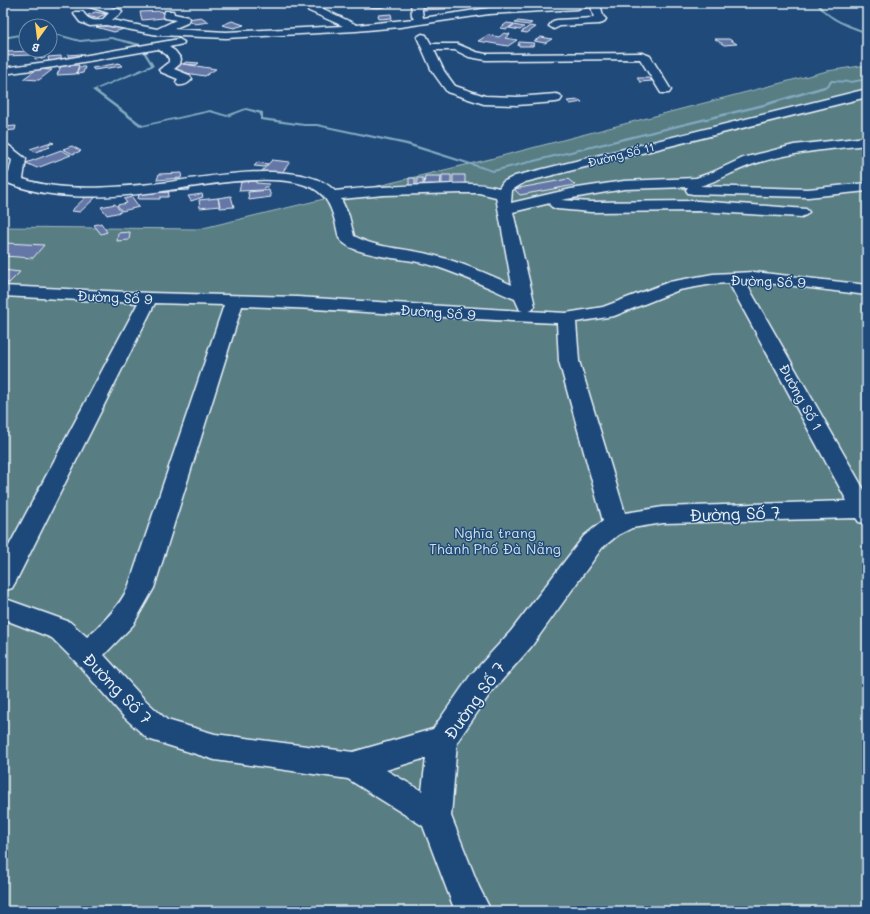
<svg xmlns="http://www.w3.org/2000/svg" width="870" height="914" viewBox="0 0 870 914" font-family="Mali,sans-serif">
<rect width="100%" height="100%" fill="#1f4a7a"/>
<filter id="ink" filterUnits="userSpaceOnUse"><feTurbulence type="fractalNoise" baseFrequency=".025" numOctaves="2"/><feDisplacementMap in="SourceGraphic" scale="8" xChannelSelector="R" yChannelSelector="G"/><feConvolveMatrix kernelMatrix="1 2 1 2 8 2 1 2 1" color-interpolation-filters="sRGB"/></filter>
<g filter="url(#ink)">
<path fill="#587e84" stroke="#a0b8be" d="M867,65V911H3V227L199,229L490,159L827,71Z"/>
<g fill="none" stroke-linecap="round" stroke-linejoin="round">
<path fill="#84aac0" fill-rule="evenodd" d="M816,3H818C829,19 850,25 867,32V34C848,27 827,20 816,3Z
M26,33V35L3,39V37Z
M50,34H58L80,40L111,37L141,44L154,66L96,90L143,125L210,110L227,115L246,108L263,112V118L304,124H317L408,143L493,170L763,104L827,85L831,80L851,81L867,78V80L851,83L832,82L829,87L765,106L493,172L406,145L317,126H304L260,120V114L246,110L227,117L210,112L141,127L92,90L151,65L139,46L111,39L80,42L58,36H50Z"/>
</g>
<path fill="#6577a6" stroke="#e8f1f8" d="M445,7L446,9L419,10V8Z
M162,11L164,18L142,20L140,12Z
M95,12L106,14L96,18L86,16Z
M391,14L392,18L379,19L378,15Z
M201,17L209,22L195,24L188,19Z
M232,21L244,25L234,28L222,25Z
M518,21L532,23L528,25L515,23Z
M507,23L514,24L507,29L500,28Z
M106,24L124,29L114,32L96,27Z
M514,25L524,27L520,30L509,28Z
M530,26L536,27L527,33L521,32Z
M504,33L510,34L505,38L517,40L508,46L478,41L488,35L499,37Z
M541,37L552,39L545,43L534,41Z
M715,39H729L737,44L724,45Z
M519,42L534,43L533,46H518Z
M32,51L31,55L5,56L6,52Z
M45,51V58L35,59L36,52Z
M81,54V58L69,59L68,55Z
M61,56L62,61L49,62L48,57Z
M186,62L199,63L196,65L183,64Z
M119,63L122,66L94,70L92,68Z
M177,63L216,69L205,76L166,70Z
M79,65L76,74L57,75L61,66Z
M79,67H85L83,73L77,74Z
M37,69L52,70L39,80L23,79Z
M637,78H649L652,81L640,82Z
M579,100L582,102L570,104L567,101Z
M16,126L15,130L3,131V127Z
M51,142L54,143L48,145L50,147L35,152L30,149Z
M72,146L81,151L73,154L63,149Z
M61,150L71,155L37,168L26,163Z
M272,160L290,162L281,174L261,172Z
M258,162L268,164L264,167L254,166Z
M182,173L181,178L157,180L159,174Z
M442,175H451V187L442,186Z
M453,175H465V187H453Z
M425,176H441L440,187L424,186Z
M409,178H415V187H409Z
M417,178H423V187H417Z
M568,179L575,185L520,195L514,189Z
M256,181V183L269,184L268,187H264V190L239,191L241,182Z
M190,185L189,190L171,191L172,186Z
M269,190L271,197L249,200L248,192Z
M169,192L168,197H160V199H138L139,194Z
M202,194L203,197L191,201L188,196Z
M87,196L96,197L80,212L71,211Z
M231,196L234,207L220,208L218,198Z
M132,197L139,207L122,211L117,205L127,203L124,199Z
M218,198L220,206L200,208L199,200Z
M115,204L121,212L107,215L101,207Z
M101,223L107,232L101,234L94,225Z
M130,232L129,240L117,241L118,233Z
M5,243L44,245L33,258L3,256V246Z
M3,270L20,272L9,283H3Z"/>
<g fill="none" stroke-linecap="round" stroke-linejoin="round">
<defs>
<path id="minor" d="M82,3H97L121,10L122,12L112,20L157,29L176,20L165,18L164,16L165,11H173L174,14L188,17L189,19L187,23L173,29L226,32L343,26L309,11L299,3H311L357,25L414,19L412,16L411,3H421L423,18L489,8L600,3L603,16L606,19L603,23L599,24L560,26L554,29L549,26L553,21L557,20L594,18L591,6L577,9L489,14L400,27L356,31L226,38L158,35L106,25L90,26L80,22L74,14L75,12H83C88,20 93,21 102,20L109,13L84,5Z
M365,3H389C384,8 370,8 365,3Z
M422,34L426,35L431,44H457L476,52L486,54L642,53L650,56L671,90L669,93H661L640,59L486,60L469,57L455,50H434L444,71L455,86L485,96L517,97L556,94L560,95L562,98L560,101L556,102L517,105L484,104L447,92L432,71L417,37Z
M179,39L184,42L183,44L169,47L175,51L181,59L180,64L174,69L189,75L192,79C188,84 184,86 178,85L176,82L178,79L161,72L159,70L169,62V59L167,55L158,49L54,67L3,74V68L54,61Z
M867,89V97L525,182L512,190L511,203L571,189L624,181L696,178L713,172L743,158L794,145L867,137V145C829,149 791,152 754,164C735,170 719,181 700,186L808,189L867,183V191L808,197L693,194L688,193L686,190L688,187L624,189L561,200L591,202L698,201L806,209L809,212L806,215L801,217L698,211L591,212L557,209L552,207L549,204L550,203L513,212L535,306L532,310L528,311L566,313L603,307L669,282L713,274L754,272L867,285V295L779,284L746,283L867,495V524L859,522L856,518L663,523L632,528L618,535L602,548L531,647L490,694L457,742L451,816L479,887L491,911H455L423,826L348,779L215,760L148,739L124,717L76,662L52,638L3,619V598L70,622L87,637C103,623 118,608 128,588L224,305L155,303L16,581L12,588L3,591V557L138,303L3,296V286L149,293L297,297L523,311L520,310L515,299C486,287 457,272 427,264C412,260 396,259 381,256C368,253 347,250 339,238C335,221 332,200 316,190C283,169 201,186 163,191C111,198 52,202 3,181V172L9,173L12,160L3,154V144L8,145L26,159L23,179C63,193 119,187 161,183C204,178 302,157 335,191C367,187 399,186 431,185C454,184 477,182 499,188L503,182L515,176ZM462,193H479L496,197L512,285C486,273 460,262 432,255C406,248 378,249 354,236L349,216L341,199L384,195ZM729,283L847,501L663,507L625,513L579,361L576,322L614,316L679,290L713,284ZM242,306C347,309 452,319 557,323L559,361L603,521L584,536L511,631L470,676L433,729L353,752L215,734L167,720L144,699L104,655L133,625L154,588ZM426,758L422,791L386,770Z"/>
</defs>
<use href="#minor" stroke="#e8f1f8" stroke-width="3"/>
<use href="#minor" fill="#1f4a7a" fill-rule="evenodd"/>
</g>
</g>
<g text-anchor="middle" dominant-baseline="central" stroke-width="3" stroke-linejoin="round" paint-order="stroke">
<g font-size="12" fill="#e8f1f8" stroke="#1f4a7a">
<text transform="translate(621 154) rotate(-14)">Đường Số 11</text>
</g>
<g font-size="14" fill="#e8f1f8" stroke="#1f4a7a">
<text transform="translate(768 281) rotate(2)">Đường Số 9</text>
<text transform="translate(115 297) rotate(3)">Đường Số 9</text>
<text transform="translate(438 312) rotate(4)">Đường Số 9</text>
<text transform="translate(801 397) rotate(61)">Đường Số 1</text>
</g>
<g font-size="14" fill="#d2e0e7" stroke="#1f4a7a">
<text x="495" y="532">Nghĩa trang<tspan x="495" dy="16">Thành Phố Đà Nẵng</tspan></text>
</g>
<g font-size="17" fill="#e8f1f8" stroke="#1f4a7a">
<text transform="translate(735 513) rotate(-2)">Đường Số 7</text>
<text transform="translate(118 688) rotate(46)">Đường Số 7</text>
<text transform="translate(474 700) rotate(-54)">Đường Số 7</text>
</g>
</g>
<rect width="870" height="914" fill="none" stroke="#1f4a7a" stroke-width="16"/>
<rect x="8" y="8" width="854" height="898" fill="none" stroke="#e8f1f8" stroke-width="1.5" filter="url(#ink)"/>
<g transform="translate(38 38) rotate(194)"><circle r="19" fill="#1f4a7a" stroke="#6f8dac"/>
<path d="M0-3L7 15L0 10L-7 15Z" fill="#ffd166"/>
<text y="-6" font-size="11" font-weight="bold" text-anchor="middle" fill="#e8f1f8">B</text>
</g>
</svg>
